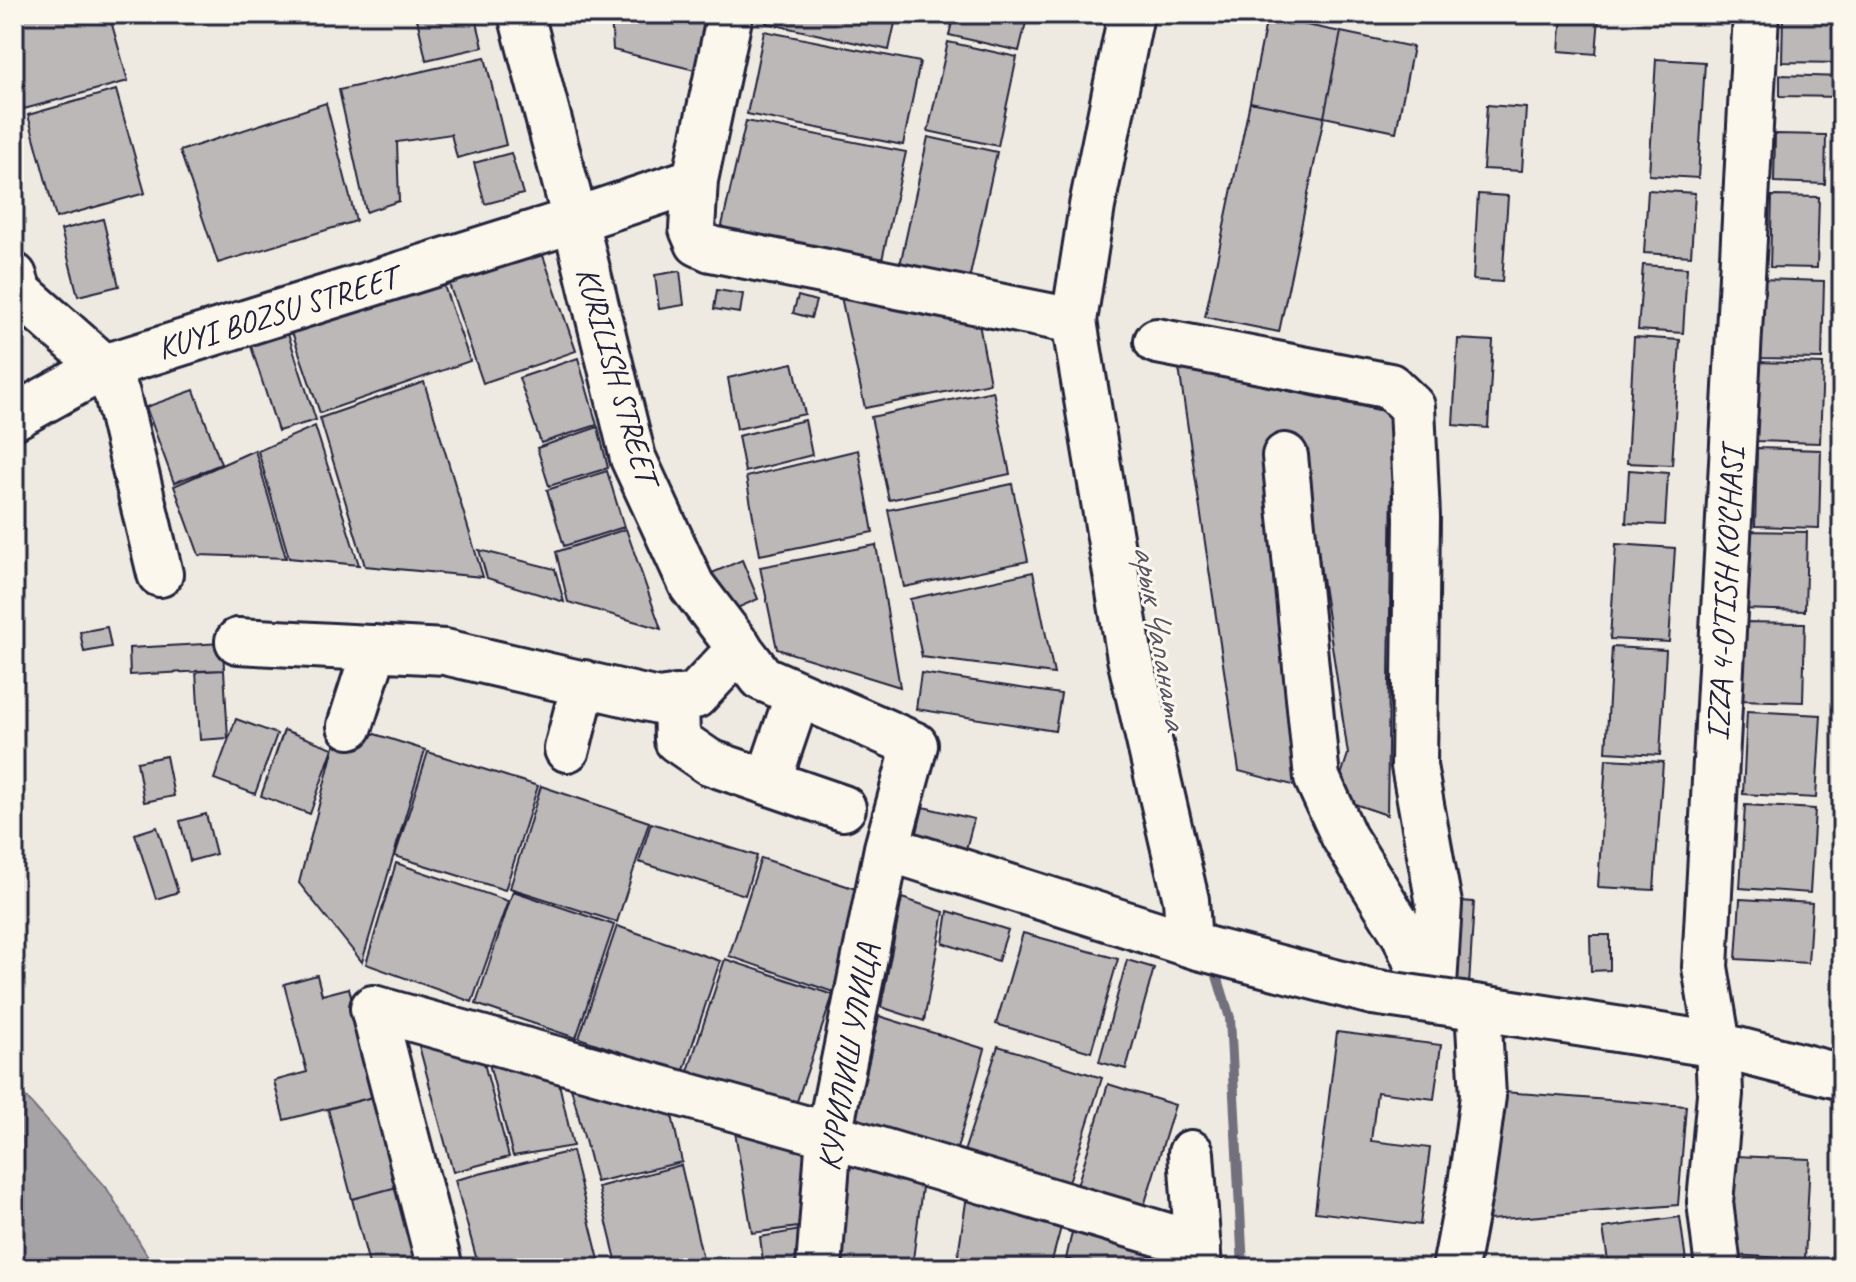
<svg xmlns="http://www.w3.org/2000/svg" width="1856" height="1282" viewBox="0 0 1856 1282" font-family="Caveat,sans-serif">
<rect width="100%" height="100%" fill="#eeeae2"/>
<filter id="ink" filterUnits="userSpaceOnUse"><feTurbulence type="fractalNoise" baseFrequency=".0125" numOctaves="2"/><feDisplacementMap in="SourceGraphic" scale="16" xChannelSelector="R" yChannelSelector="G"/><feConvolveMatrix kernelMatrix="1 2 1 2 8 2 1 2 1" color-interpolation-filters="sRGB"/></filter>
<g filter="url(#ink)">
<path fill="#a6a3a7" stroke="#716f7c" stroke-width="2" d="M14,1084L106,1187L155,1268H14Z"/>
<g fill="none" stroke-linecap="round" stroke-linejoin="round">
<path stroke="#716f7c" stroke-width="10" d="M1213,963L1230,1018L1243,1268"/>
</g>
<path fill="#bcb8b8" stroke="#22223b" stroke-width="2" d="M14,14H109L128,81L24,109L14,71Z
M416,14H475L483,47L426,60Z
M611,14H708L695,70L613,50Z
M768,14H897L889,50L766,23Z
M954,14H1028L1019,51L949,35Z
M1562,14L1599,17L1596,54L1559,51Z
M1783,14H1842V63L1782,62Z
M1267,17L1341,32L1324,117L1250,102Z
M764,31L920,62L903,145L747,114Z
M1341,32L1413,47L1396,132L1324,117Z
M948,42L1017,57L998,146L928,131Z
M485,57L506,145L457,158L451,134L397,142L399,201L366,212L339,90Z
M1656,59L1705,62L1698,178L1649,175Z
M1780,75L1842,77V97L1780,96Z
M116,90L145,193L56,218L28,115Z
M1250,102L1324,117L1279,332L1205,317Z
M326,103L356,221L218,263L180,151Z
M1487,105L1526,108L1522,171L1483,169Z
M746,121L906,152L882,260L721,230Z
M1775,134L1826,135L1825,184L1774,182Z
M928,137L997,152L969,280L900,265Z
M511,153L523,194L485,204L474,163Z
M1648,190L1695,193L1691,256L1644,253Z
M1478,194L1508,196L1502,282L1473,280Z
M1772,196L1819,197L1817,268L1770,267Z
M103,219L119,286L78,296L61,230Z
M539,244L576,351L483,383L446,275Z
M1643,265L1687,268L1683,333L1638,330Z
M680,271L684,305L659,309L655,275Z
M441,277L470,361L320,413L291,329Z
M1760,279L1824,281L1822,359L1757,358Z
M717,290L743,294L740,313L714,309Z
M840,292L978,318L990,383L865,408Z
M798,296L816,301L811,318L793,313Z
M287,331L316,420L278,431L250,343Z
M1634,337L1680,340L1672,465L1627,463Z
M1458,339L1493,341L1488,428L1453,425Z
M578,358L597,425L541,443L519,378Z
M1758,362L1823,364L1820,443L1756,441Z
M793,363L805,414L737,429L728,378Z
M1179,368L1393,413L1387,815L1334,797L1348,754L1304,456L1264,447L1310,759L1308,789L1239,771Z
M424,382L483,577L365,566L320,418Z
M194,390L221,464L174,483L146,407Z
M993,391L1010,474L889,500L871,417Z
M805,420L812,455L745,472L738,436Z
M315,426L359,565L289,558L258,451Z
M598,427L608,468L549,486L537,448Z
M1757,448L1821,450L1819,528L1755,526Z
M255,450L286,558L199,555L174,486Z
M858,450L873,532L760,555L746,477Z
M1629,470L1668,473L1665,525L1626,523Z
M607,471L624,527L564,546L547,490Z
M1012,484L1028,561L904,587L888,510Z
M626,529L661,629L568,602L556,552Z
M1743,531L1807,532L1805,611L1741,609Z
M1616,544L1675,548L1669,642L1610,639Z
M876,545L900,687L777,649L760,567Z
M479,550L555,569L564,602L487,578Z
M742,560L758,599L728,612L712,573Z
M1033,572L1054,674L922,657L910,599Z
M1741,622L1805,623L1803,702L1739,700Z
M107,627L111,647L84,652L80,632Z
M223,643L224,670L130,675L129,648Z
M1612,647L1666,650L1660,755L1606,752Z
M224,670L228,738L200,740L196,671Z
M921,673L1061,694L1055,731L916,709Z
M1747,711L1821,715L1816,798L1743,794Z
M236,719L277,734L255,794L214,779Z
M340,723L425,750L362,962L299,883Z
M284,730L333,748L310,814L261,796Z
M428,752L538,786L505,890L395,856Z
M166,756L174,796L144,802L137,762Z
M1606,759L1663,762L1654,890L1598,887Z
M541,786L649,822L617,922L510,888Z
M1745,805L1815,809L1810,893L1740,888Z
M923,807L974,819L966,849L916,837Z
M206,814L216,854L190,861L180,821Z
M651,823L757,856L745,895L639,862Z
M157,827L178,892L156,899L135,834Z
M761,858L862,891L833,992L729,956Z
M396,863L508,901L472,1002L366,964Z
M513,891L614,925L576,1038L476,1004Z
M902,898L944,912L924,1021L881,1007Z
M1740,899L1812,903L1808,963L1736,959Z
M1446,900L1474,902L1469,986L1441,984Z
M948,911L1008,930L998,961L943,943Z
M617,926L720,961L683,1073L579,1038Z
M1023,933L1118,959L1091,1052L996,1024Z
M1590,935H1610V970L1591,971Z
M725,959L833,995L794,1110L687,1074Z
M1127,960L1154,968L1126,1069L1099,1062Z
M317,975L322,995L349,988L355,1012L388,1093L284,1120L274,1081L307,1072L284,984Z
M879,1016L985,1049L956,1152L855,1124Z
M415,1031L481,1052L509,1157L453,1172Z
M1337,1032L1441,1045L1434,1099L1377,1092L1371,1141L1430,1148L1420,1225L1315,1212Z
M998,1046L1102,1078L1068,1185L963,1155Z
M486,1052L557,1074L573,1146L513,1156Z
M568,1076L669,1101L682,1162L596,1182Z
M1108,1084L1175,1105L1144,1206L1077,1186Z
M1504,1092L1686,1106L1678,1205L1489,1220Z
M388,1093L412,1183L352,1199L328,1109Z
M733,1120L806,1136V1226L752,1233Z
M572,1151L600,1264L583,1268H479L455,1180Z
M1735,1156L1810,1159L1805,1259L1731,1255Z
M848,1161L923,1179L912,1268H843Z
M681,1165L705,1268H618L598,1187Z
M412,1183L434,1268H370L352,1199Z
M968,1189L1064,1216L1050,1268H956Z
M1680,1217L1687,1268H1609L1603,1228Z
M1075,1219L1174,1249L1168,1268H1098L1066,1259Z
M806,1229V1268H764L760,1237Z
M1803,1262V1268H1734V1264Z"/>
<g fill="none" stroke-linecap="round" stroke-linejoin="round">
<defs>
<path id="minor" d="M521,14L575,220L633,458L692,586L762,678L915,745L887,848L829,1135L819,1268
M730,14L695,180L692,229L698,243L711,249L1074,321
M1131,14L1092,206L1074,321L1130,658L1186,900L1189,944
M14,276L19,292L104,367L575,220L695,180
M1157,341L1390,386L1412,407L1417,517L1414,766L1439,904L1433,1001L1405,936L1344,837L1317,778L1285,456
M14,417L104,367L117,394L160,574
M238,641L445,652L658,701L695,696L740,648
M676,698L677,740L709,762L843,808
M350,726L375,648
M567,749L584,683
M768,782L798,694
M887,848L1198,947L1373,992
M1462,1005L1718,1045L1842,1077
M373,1008L829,1135L1198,1245
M373,1008L440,1268
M1191,1153L1199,1268
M1455,1268L1471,1184L1483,1096L1478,1008
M1718,1268L1710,1202L1720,1094L1718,1045L1705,967L1756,14"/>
</defs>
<use href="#minor" stroke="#22223b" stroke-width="50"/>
<use href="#minor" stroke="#fbf7ec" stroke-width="44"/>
<defs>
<path id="minor-bridge" d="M1373,992L1462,1005"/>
</defs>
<use href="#minor-bridge" stroke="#22223b" stroke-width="50" stroke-linecap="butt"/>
<use href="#minor-bridge" stroke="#fbf7ec" stroke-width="44"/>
</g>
</g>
<g text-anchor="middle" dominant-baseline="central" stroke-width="6" stroke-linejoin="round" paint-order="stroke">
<g font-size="32" fill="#22223b" stroke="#fbf7ec">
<text transform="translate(277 313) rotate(-17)">KUYI BOZSU STREET</text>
<text transform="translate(617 375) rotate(74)">KURILISH STREET</text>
<text transform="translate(1725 594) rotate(-87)">IZZA 4-O'TISH KO'CHASI</text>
<text transform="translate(848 1057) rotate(-80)">КУРИЛИШ УЛИЦА</text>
</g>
<g font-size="34" font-style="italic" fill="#575666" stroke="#fbf7ec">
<text transform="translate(1161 637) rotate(80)">арык Чапаната</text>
</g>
</g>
<rect width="1856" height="1282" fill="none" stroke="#fbf7ec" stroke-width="48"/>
<rect x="24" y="24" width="1808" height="1234" fill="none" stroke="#22223b" stroke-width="3" filter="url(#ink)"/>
</svg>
